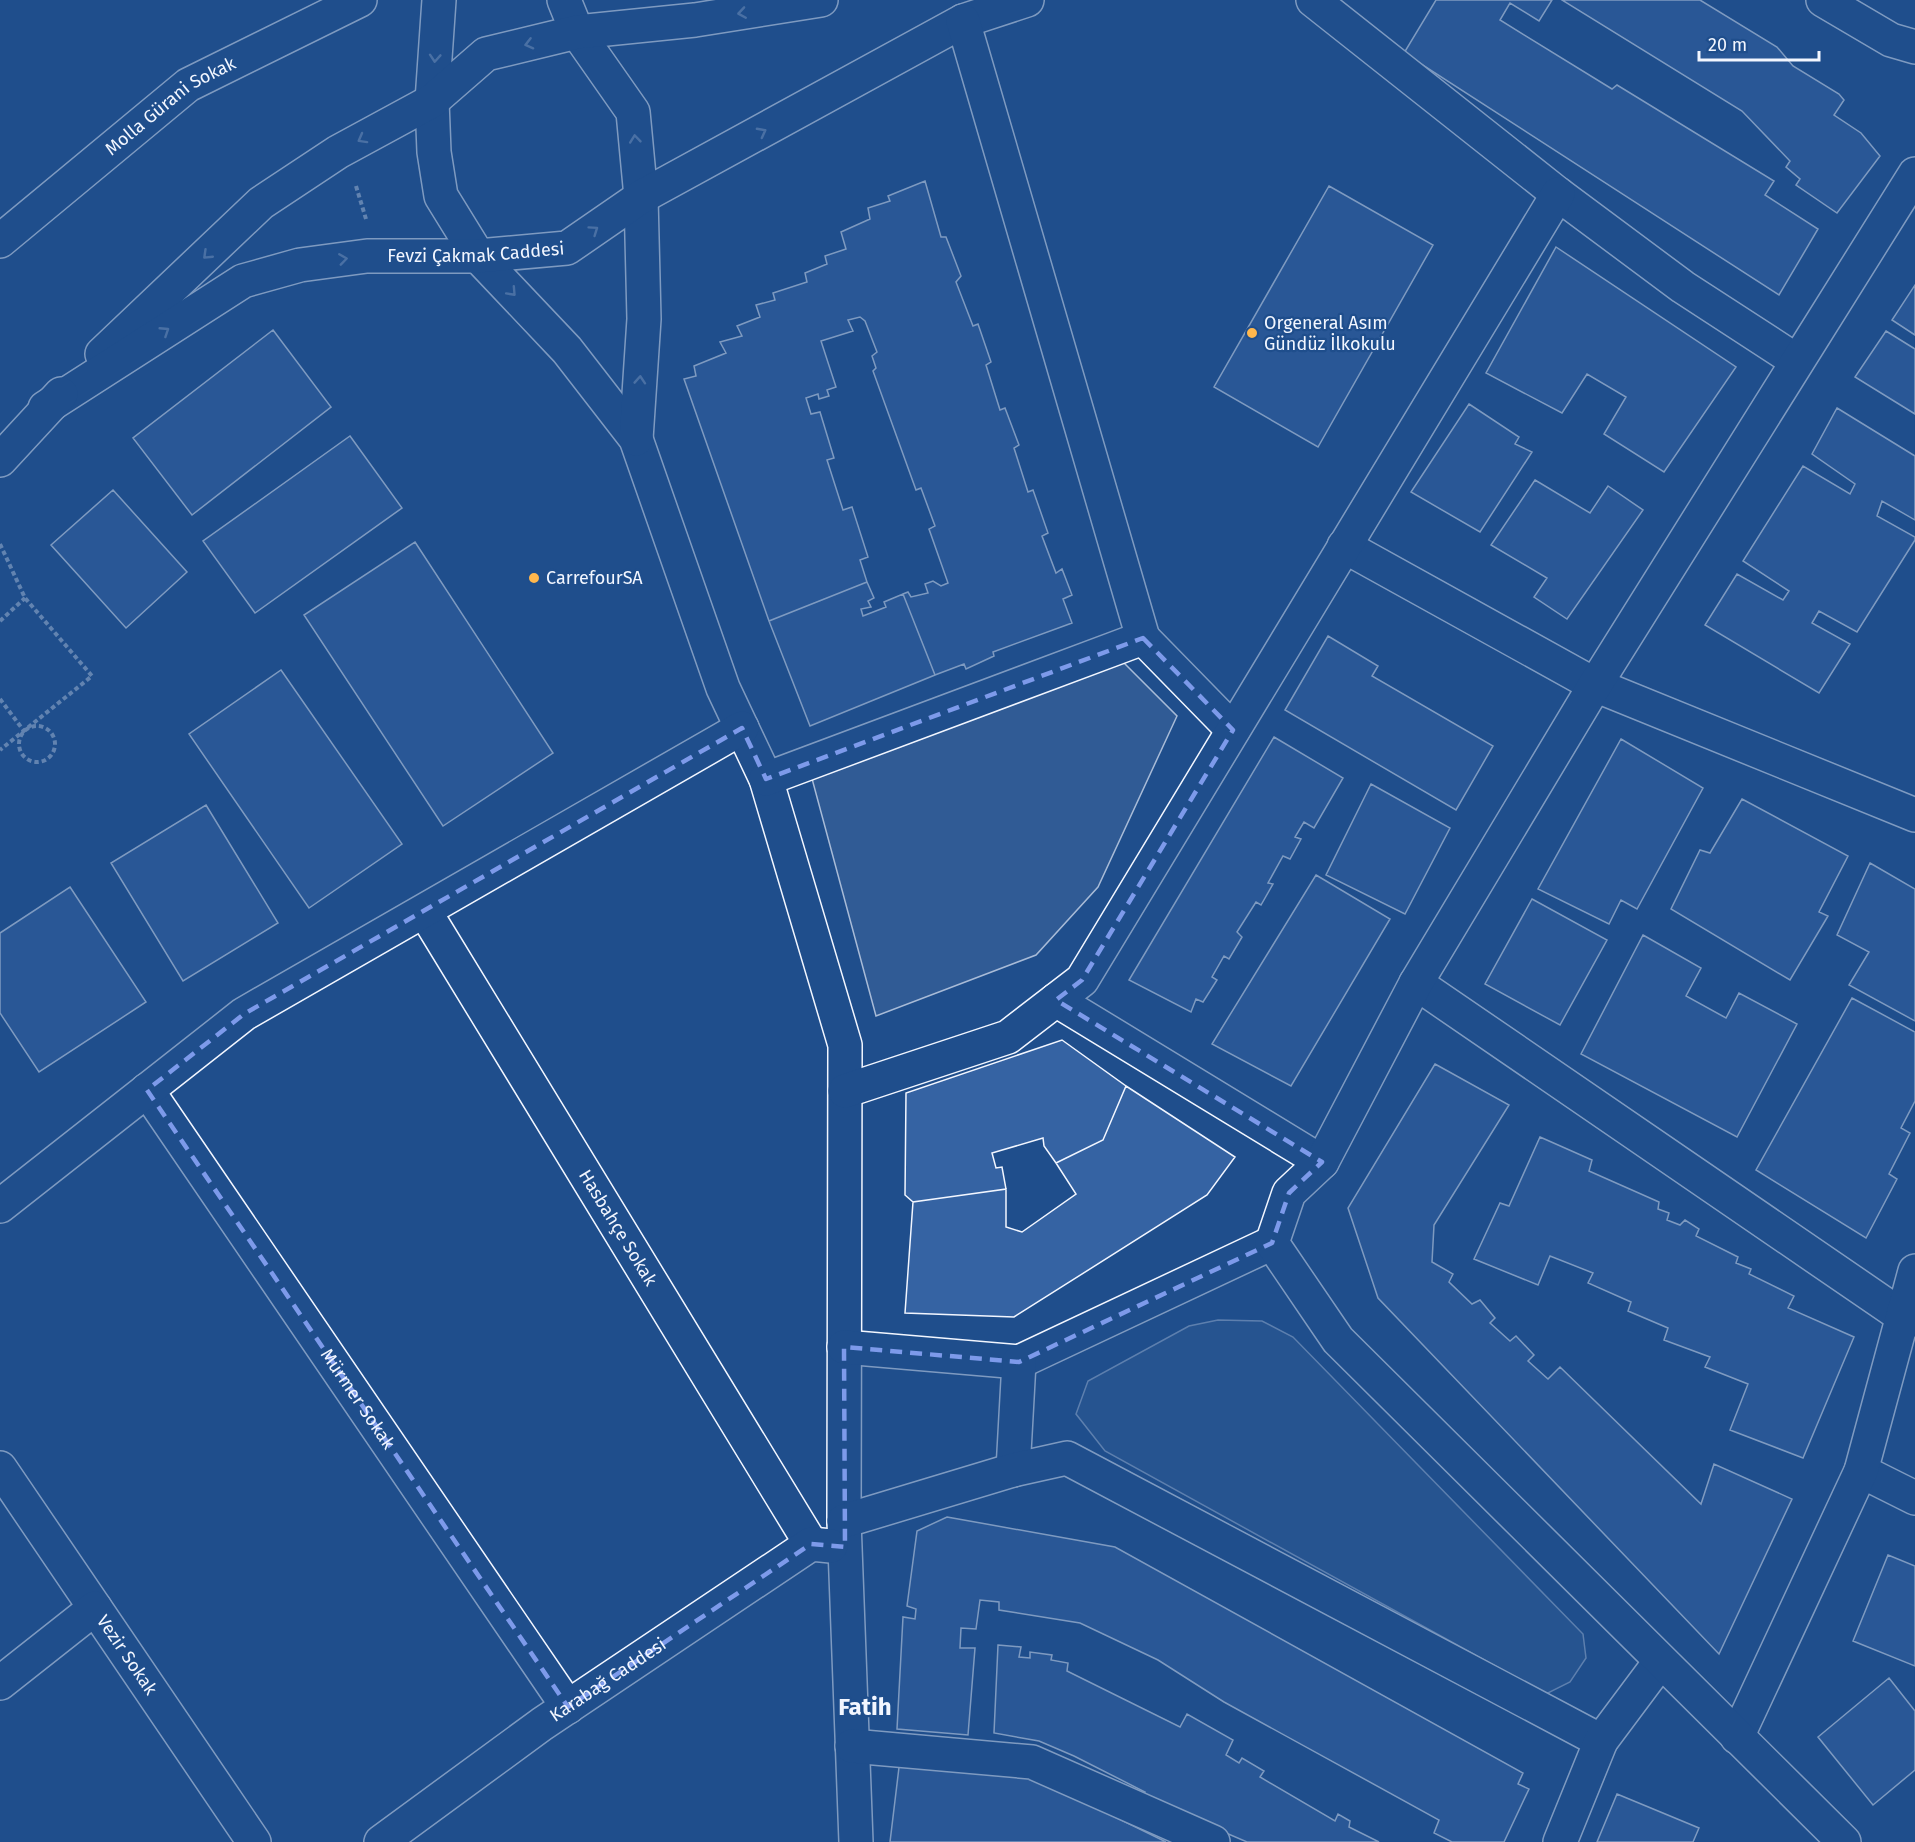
<svg xmlns="http://www.w3.org/2000/svg" width="1915" height="1842" viewBox="0 0 1915 1842" font-family="'Fira Sans',sans-serif">
<rect width="100%" height="100%" fill="#1f4e8c"/>
<path fill="#305b95" stroke="#a8bbd7" stroke-width="1.5" d="M1123,662L1177,716L1098,887L1036,955L876,1016L811,775Z
M1218,1320L1262,1321L1293,1337L1583,1634L1586,1658L1570,1682L1546,1694L1105,1451L1076,1414L1088,1381L1189,1326Z"/>
<path fill="#3563a3" stroke="#f2f6ff" stroke-width="1.5" d="M1436,0H1552L1539,21L1510,3L1500,20L1612,89L1617,85L1774,181L1765,195L1818,229L1779,295L1404,53Z
M1562,0H1700L1777,47L1793,66L1839,94L1844,100L1834,115L1861,133L1880,156L1837,213L1796,185L1800,179L1786,167L1790,161L1742,111Z
M925,181L941,237H946L961,276L956,282L973,326L978,324L991,362L986,365L1000,410L1005,408L1019,445L1014,448L1028,492L1033,490L1048,533L1042,536L1056,573L1062,569L1072,595L1063,599L1072,623L993,652L994,656L966,669L964,664L935,675L903,594L908,592L911,597L928,593L925,584L933,581L941,586L948,583L929,529L935,526L921,488L916,490L873,371L876,368L872,356L877,352L865,321L860,317L848,320L853,331L821,341L836,387L827,390L829,396L819,399L818,394L806,398L811,414L820,412L834,458L827,460L843,510L852,507L868,557L860,560L867,582L769,621L684,379L696,376L694,366L726,353L720,342L742,336L737,326L760,317L756,305L775,300L773,293L807,282L805,273L827,264L825,256L846,249L841,232L870,219L868,208L890,201L888,196Z
M1329,186L1433,245L1318,447L1214,387Z
M1556,247L1736,367L1664,472L1604,434L1626,397L1587,374L1562,413L1486,373Z
M1915,285V335L1892,320Z
M273,330L331,407L192,515L133,438Z
M1886,331L1915,349V414L1855,377Z
M1469,404L1519,437L1515,444L1532,452L1480,532L1411,492Z
M1837,408L1915,456V520L1882,501L1877,516L1915,537V540L1857,632L1819,611L1812,623L1850,644L1819,693L1705,625L1737,574L1783,600L1789,591L1743,561L1803,466L1850,494L1855,484L1812,454Z
M350,436L402,508L255,613L203,541Z
M1535,480L1590,513L1608,486L1643,510L1567,619L1534,597L1547,578L1491,545Z
M113,490L187,572L126,628L51,545Z
M415,542L553,753L443,826L304,615Z
M867,582L874,598L868,601L871,607L861,609L863,616L886,607L884,602L903,594L935,675L810,726L769,621Z
M1328,636L1378,666L1372,676L1493,746L1456,810L1285,710Z
M281,670L402,844L309,908L189,734Z
M1274,737L1343,778L1314,828L1304,822L1295,837L1301,839L1290,859L1283,856L1268,883L1273,884L1261,905L1256,902L1237,932L1242,937L1229,959L1224,956L1212,977L1217,980L1203,1002L1196,999L1191,1012L1129,980Z
M1621,739L1703,788L1637,909L1621,900L1609,924L1538,889Z
M1371,784L1450,828L1405,914L1326,875Z
M1742,799L1848,856L1819,912L1828,916L1790,980L1671,909L1700,850L1710,853Z
M206,805L278,923L183,981L111,863Z
M1870,863L1915,889V1021L1849,985L1869,952L1837,935Z
M1316,875L1390,919L1291,1086L1212,1044Z
M70,887L146,1002L39,1072L0,1013V933Z
M1532,899L1607,940L1560,1025L1485,984Z
M1643,935L1701,968L1686,996L1726,1018L1739,993L1797,1024L1737,1137L1581,1054Z
M1852,998L1915,1032V1101L1901,1128L1910,1133L1889,1174L1897,1179L1866,1238L1756,1170Z
M1062,1040L1126,1086L1103,1140L1056,1163L1044,1146L1043,1138L992,1153L996,1168L1002,1167L1006,1189L913,1202L905,1195L906,1093Z
M1435,1064L1509,1105L1434,1225L1432,1262L1453,1274L1449,1282L1472,1304L1480,1300L1495,1318L1490,1323L1510,1341L1516,1336L1534,1355L1528,1361L1548,1379L1560,1367L1701,1504L1714,1464L1792,1499L1719,1654L1378,1298L1348,1208Z
M1126,1086L1235,1157L1207,1195L1014,1317L905,1313L913,1202L1006,1189V1227L1022,1232L1076,1194L1056,1163L1103,1140Z
M1540,1137L1592,1160L1589,1171L1659,1202L1658,1209L1669,1213L1667,1220L1680,1225L1685,1220L1699,1229L1696,1236L1738,1257L1736,1263L1751,1269L1749,1274L1794,1296L1788,1308L1854,1337L1803,1458L1730,1430L1748,1384L1705,1367L1710,1357L1664,1340L1668,1328L1628,1311L1631,1302L1588,1283L1593,1273L1550,1256L1538,1285L1474,1259L1500,1203L1509,1206Z
M947,1517L1115,1547L1523,1773L1518,1784L1529,1789L1504,1842H1452L1434,1833L1439,1820L1224,1702L1158,1660L1080,1623L999,1610V1602L980,1600L976,1629L961,1628L960,1648H975L968,1735L897,1729L903,1617L915,1619L916,1609L907,1606L917,1531Z
M1888,1555L1915,1566V1666L1853,1641Z
M998,1645L1021,1647L1019,1657L1030,1658V1652L1052,1655L1051,1660L1068,1663L1067,1671L1180,1727L1187,1714L1233,1740L1226,1755L1239,1763L1242,1758L1264,1771L1260,1777L1335,1821L1338,1814L1350,1821L1349,1827L1379,1842H1247L1142,1797L1145,1792L1074,1756L1039,1741L994,1733Z
M1889,1678L1915,1711V1770L1873,1805L1818,1737Z
M900,1759L1040,1780L1166,1842H890Z
M1617,1794L1699,1828L1693,1842H1597Z"/>
<g fill="none" stroke-linecap="round" stroke-linejoin="round">
<defs>
<g id="minor">
<path d="M439,0L432,101L434,152L441,196L478,256L567,350L636,439L723,688L766,779L845,1045L844,1521L856,1842"/>
<path d="M564,0L577,32L633,112L641,197L644,319L636,439"/>
<path d="M1313,0L1558,194L1683,287L1797,361"/>
<path d="M1823,0L1891,40L1915,47"/>
<path id="s1" d="M0,241L188,85L360,0"/>
<path d="M102,354L261,203L338,152L432,101L486,54L577,32L695,20L821,0"/>
<path id="s2" d="M45,408L243,281L300,265L367,256H478L567,248L641,197L963,21L1027,0"/>
<path d="M0,460L61,394"/>
<path d="M1344,546L1595,685L1915,815"/>
<path d="M1143,638L1233,730"/>
<path d="M766,779L1143,638L963,21"/>
<path id="s3" d="M425,912L811,1544"/>
<path d="M1416,983L1902,1316L1915,1320"/>
<path d="M1056,1000L1322,1162"/>
<path id="s4" d="M147,1090L568,1707"/>
<path d="M845,1091L1008,1037L1082,980L1558,194"/>
<path d="M0,1206L244,1014L742,728"/>
<path d="M844,1347L1019,1362L1272,1243"/>
<path id="s5" d="M0,1468L254,1842"/>
<path d="M1013,1470L1019,1362"/>
<path d="M1861,1471L1915,1498"/>
<path d="M844,1521L1013,1470L1067,1458L1601,1741"/>
<path d="M0,1683L95,1608"/>
<path d="M1737,1737L1861,1471L1915,1271"/>
<path d="M852,1746L1032,1762L1213,1842"/>
<path id="s6" d="M381,1842L542,1724L811,1544L831,1546"/>
<path d="M1560,1842L1601,1741L1660,1662"/>
<path d="M1844,1842L1338,1340L1272,1243L1289,1193L1322,1162L1416,983L1595,685L1915,174"/>
</g>
</defs>
<use href="#minor" stroke="#f2f6ff" stroke-width="36"/>
<path stroke="#b3c4dc" stroke-width="4" stroke-dasharray="4.5 3" stroke-linecap="butt" d="M356,186L366,219
M0,544L25,598L92,676L0,750
M0,621L25,598
M0,699L24,731
M19 744a18 18 0 1 1 36 0a18 18 0 1 1-36 0Z"/>
<use href="#minor" stroke="#1f4e8c" stroke-width="33"/>
</g>
<defs><path id="oneway-chevron" d="M-2-3.5L2.5 0L-2 3.5" fill="none" stroke-width="1.6" stroke-linecap="round" stroke-linejoin="round" transform="scale(1.5)"/></defs>
<g stroke="#7e9ac0">
<use href="#oneway-chevron" transform="translate(742 13) rotate(171)"/>
<use href="#oneway-chevron" transform="translate(529 44) rotate(166)"/>
<use href="#oneway-chevron" transform="translate(435 58) rotate(94)"/>
<use href="#oneway-chevron" transform="translate(762 132) rotate(-28)"/>
<use href="#oneway-chevron" transform="translate(362 139) rotate(151)"/>
<use href="#oneway-chevron" transform="translate(635 139) rotate(-96)"/>
<use href="#oneway-chevron" transform="translate(594 230) rotate(-35)"/>
<use href="#oneway-chevron" transform="translate(207 255) rotate(136)"/>
<use href="#oneway-chevron" transform="translate(343 259) rotate(-8)"/>
<use href="#oneway-chevron" transform="translate(512 292) rotate(47)"/>
<use href="#oneway-chevron" transform="translate(165 331) rotate(-33)"/>
<use href="#oneway-chevron" transform="translate(640 380) rotate(-86)"/>
</g>
<path d="M0 0H1915V1842H0ZM1143,638L1233,730L1082,980L1056,1000L1322,1162L1289,1193L1272,1243L1019,1362L844,1347L845,1547L811,1544L568,1707L147,1090L244,1014L742,728L766,779Z" fill="#1f4e8c" fill-opacity=".55" fill-rule="evenodd"/>
<path fill="none" stroke="#7d9aea" stroke-width="4.5" stroke-dasharray="12 8" stroke-linejoin="round" d="M1143,638L1233,730L1082,980L1056,1000L1322,1162L1289,1193L1272,1243L1019,1362L844,1347L845,1547L811,1544L568,1707L147,1090L244,1014L742,728L766,779Z"/>
<g fill="#ffb74d" stroke="#1f4e8c" stroke-width="2">
<circle cx="1252" cy="333" r="6"/>
<circle cx="534" cy="578" r="6"/>
</g>
<g text-anchor="middle" dominant-baseline="central" stroke-width="4.5" stroke-linejoin="round" paint-order="stroke">
<g font-size="18" fill="#f2f6ff" stroke="#1f4e8c">
<text stroke="none"><textPath href="#s1" startOffset="218">Molla Gürani Sokak</textPath></text>
<text stroke="none"><textPath href="#s2" startOffset="471">Fevzi Çakmak Caddesi</textPath></text>
<text stroke="none"><textPath href="#s3" startOffset="370">Hasbahçe Sokak</textPath></text>
<text stroke="none"><textPath href="#s4" startOffset="374">Mürmer Sokak</textPath></text>
<text stroke="none"><textPath href="#s5" startOffset="226">Vezir Sokak</textPath></text>
<text stroke="none"><textPath href="#s6" startOffset="279">Karabağ Caddesi</textPath></text>
</g>
<g font-size="18" fill="#f2f6ff" stroke="#1f4e8c" text-anchor="start">
<text x="1264" y="323">Orgeneral Asım<tspan x="1264" dy="21">Gündüz İlkokulu</tspan></text>
<text x="546" y="578">CarrefourSA</text>
</g>
<g font-size="24" font-weight="bold" fill="#f2f6ff" stroke="#1f4e8c">
<text x="865" y="1707">Fatih</text>
</g>
</g>
<path d="M1699 51v9h120v-9" fill="none" stroke="#f2f6ff" stroke-width="3"/>
<text x="1708" y="51" font-size="18" fill="#f2f6ff" stroke="#1f4e8c" stroke-width="4.5" paint-order="stroke">20 m</text>
</svg>
